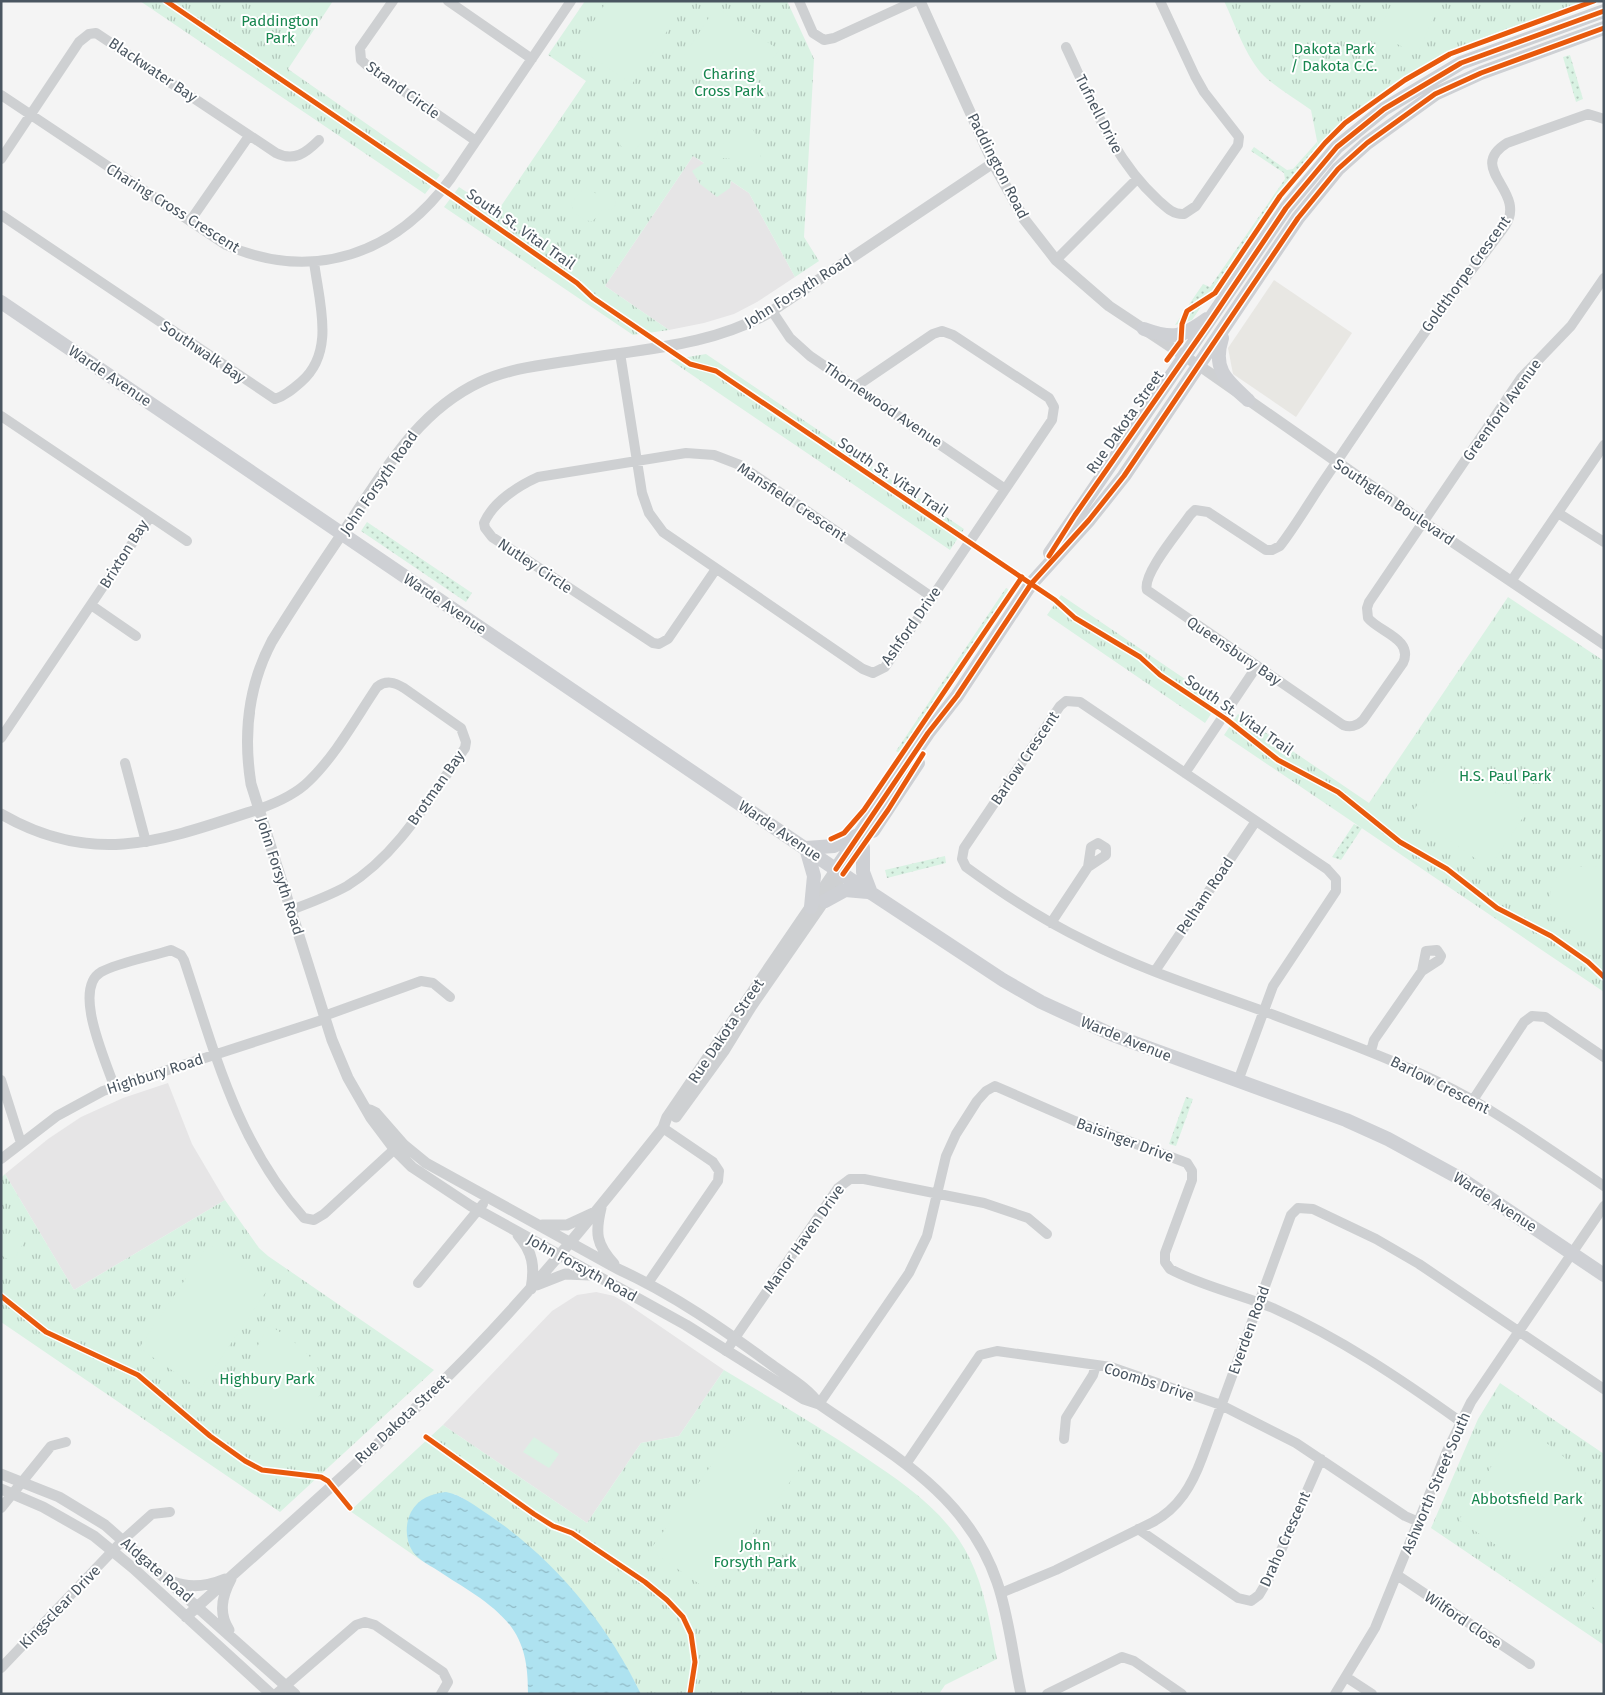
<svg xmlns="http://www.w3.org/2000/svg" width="1605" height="1695" viewBox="0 0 1605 1695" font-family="'Fira Sans',sans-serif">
<defs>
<pattern id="grass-dots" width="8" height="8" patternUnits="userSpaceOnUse" patternTransform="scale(1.25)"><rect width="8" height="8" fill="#d9f2e3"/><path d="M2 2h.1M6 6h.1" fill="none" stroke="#b2c7bb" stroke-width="1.8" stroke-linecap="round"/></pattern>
<pattern id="park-tufts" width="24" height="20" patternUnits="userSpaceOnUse" patternTransform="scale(1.25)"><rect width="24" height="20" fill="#d9f2e3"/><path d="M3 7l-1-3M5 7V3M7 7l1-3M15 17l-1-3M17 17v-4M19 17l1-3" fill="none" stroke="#b2c7bb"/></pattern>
<pattern id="water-ripples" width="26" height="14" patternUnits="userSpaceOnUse" patternTransform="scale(1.25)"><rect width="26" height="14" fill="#aee2f0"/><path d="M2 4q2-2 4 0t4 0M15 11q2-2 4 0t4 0" fill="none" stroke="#90bac6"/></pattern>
</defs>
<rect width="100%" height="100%" fill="#f4f4f4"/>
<path fill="#e8e7e3" d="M1274,280L1352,333L1296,417L1233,374L1228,348Z"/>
<path fill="#e6e5e6" d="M693,156L749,193L795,277L757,302L734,314L704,323L669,330L605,286Z
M168,1083L192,1144L225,1200L74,1290L5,1174L48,1139L81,1117L123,1098Z
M596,1292L614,1296L626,1303L724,1370L679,1436L641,1443L587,1523L443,1425L552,1311L577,1295Z"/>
<path fill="url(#grass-dots)" d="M1570,55L1583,99L1576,102L1563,57Z
M1317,142L1318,146L1276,197L1192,320L1175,325L1203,284L1210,287L1285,179L1284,173L1251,151L1254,147L1287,170L1293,169Z
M367,522L472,593L466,602L361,531Z
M1006,588L1009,590L899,753L896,751Z
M1354,824L1362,828L1341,860L1332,857Z
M945,856L946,863L887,878L885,870Z
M1186,1097L1193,1099L1176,1146L1169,1144Z"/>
<path fill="url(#park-tufts)" d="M140,1H333L288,69L440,175L425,194Z
M585,1H787L814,59L804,237L819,261L795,277L749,193L731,181L730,188L717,197L700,184L692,171L704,163L693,156L605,286L669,330L633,335L444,207L459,187L497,212L586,81L548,55Z
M1224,1H1586C1533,20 1479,36 1430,62C1388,84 1352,114 1318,146L1311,110C1296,99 1278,89 1264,76C1245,56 1236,26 1224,1Z
M706,354L964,529L950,550L670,360Z
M1061,595L1219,702L1205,723L1047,615Z
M1508,597L1604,661V992L1224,735L1238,714L1369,803Z
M5,1174L74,1290L225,1200L259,1248L268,1256L434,1370L280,1512L1,1322V1178Z
M724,1370C770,1398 817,1425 863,1456C904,1484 945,1510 969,1557C985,1589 990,1624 997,1659L945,1685L939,1694H641C594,1604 545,1553 461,1497L454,1494L414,1552L422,1561L350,1511L443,1425L587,1523L641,1443L679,1436Z
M1500,1383L1604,1454V1645L1431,1528L1478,1419Z"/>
<path fill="#d9f2e3" d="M251,1H315L295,31Z
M607,1H687L632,84L577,47Z
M1393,1H1413L1436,12L1417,54L1377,34Z
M716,7L779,50L742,105L679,63Z
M629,116L642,125L651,123L656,127L658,134L653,140L643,141L633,152L621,146L614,135Z
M744,129L753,130L763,145L760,159L750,167L733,159L721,158L719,149L722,144L731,142Z
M585,187L600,196L609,193L614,197L616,204L612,210L603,209L593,221C583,222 572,213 571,203Z
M1449,760L1526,813L1489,868L1411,814Z
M1584,866L1604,867V938L1602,941L1594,942C1582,931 1566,925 1555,914C1551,909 1549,903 1550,896C1551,875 1565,868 1584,866Z
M12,1230L26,1239L12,1262L1,1255V1245Z
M209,1244L270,1286L200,1389L139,1348Z
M269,1325C291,1339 332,1364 319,1396C314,1410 304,1423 295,1436L234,1389Z
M752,1409L810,1454L711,1592L650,1550Z
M1518,1422L1560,1453L1584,1478L1586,1514L1545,1578L1459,1520Z
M534,1437L559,1454L549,1468L523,1452Z
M1604,1567V1615L1581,1599Z"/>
<path fill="url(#water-ripples)" d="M446,1492C462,1495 475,1506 489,1515C555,1560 606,1622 641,1694H528C528,1670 526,1648 512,1628C494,1603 462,1587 437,1570C429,1565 419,1560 413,1552C405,1540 405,1524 411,1512C419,1498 431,1494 446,1492Z"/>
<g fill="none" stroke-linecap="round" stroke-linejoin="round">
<path stroke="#ced0d2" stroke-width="10" d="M393,1L360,48L361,60L370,68L476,141
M448,1L532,59
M799,1L813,33L824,40L834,38L915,1
M1066,47C1092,102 1113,159 1158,200C1166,207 1173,215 1184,214L1196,206L1238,145L1239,137L1204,92L1195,76L1160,1
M1,95L226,245C314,283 396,254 451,178L571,1
M1604,119L1588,114L1507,143C1465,169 1528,191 1505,226C1479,263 1448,297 1423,335C1390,382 1359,429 1327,476C1311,499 1297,524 1280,546L1272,550H1266L1208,512L1195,510L1190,515C1180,530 1142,574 1147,590L1343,725C1351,728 1357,726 1363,720L1403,663C1414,639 1379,632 1368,618L1367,608L1369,602L1521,378L1571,326L1604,278
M1,159L79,42L89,34L96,33L276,153C294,162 306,153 319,140
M1,215L275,399C285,396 293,389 301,382C336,352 319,302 314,262
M190,221L249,136
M1056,260L1137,179
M772,311L790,338L810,356L1005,489
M620,353L642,493L649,513L663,532L863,669L873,673L885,667L1052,420L1054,407L1049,398L953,335L942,331L933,334L855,387
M1,416L187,541
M1558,513L1604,542
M716,569L668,639L659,644L653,643L492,537L485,528L484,523C493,502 518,486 538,477L686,453L714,455L740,465L932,597
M1512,580L1604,445
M91,605L136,636
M1,738L150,517
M125,763L146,842
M1185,773L1257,666
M259,809C276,803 296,794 309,781C336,755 356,718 377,687C386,680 394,682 404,688L461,728L466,742L465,748C430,797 399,854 347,886C329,896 310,903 291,910
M1051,923L1088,867L1106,855V848L1098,843L1091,847L1088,867
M1155,971L1256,821
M324,1016L421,981L433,983L450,997
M1371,1051L1374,1040L1422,971L1439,960L1441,956L1437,950L1426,951L1422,971
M1,1080L21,1143
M1238,1081L1273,986L1336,891V879L1327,869L1080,702L1066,701L1060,706L964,848L962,859L966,867C1003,894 1044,921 1086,941C1142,970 1203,989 1263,1011L1274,1015C1342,1041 1410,1065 1473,1100C1518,1126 1561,1157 1604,1186
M114,1086C106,1061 72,989 101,972C120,962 150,957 171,950L181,955L184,960C215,1053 237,1143 304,1218L314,1220L324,1214L399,1145
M1473,1100L1524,1022L1532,1016L1545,1017L1604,1057
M1,1159L57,1116L103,1091L325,1019
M418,1283L483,1204
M648,1283L718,1181L719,1171L713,1162L663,1128
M726,1351L838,1188L850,1179H864L984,1203L1028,1218L1047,1234
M819,1404L909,1273L927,1236L946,1156L956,1134L977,1101L986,1091L995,1086L1075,1121L1187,1163L1192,1171V1180L1165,1253V1262L1170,1269C1202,1286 1239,1294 1273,1308C1340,1338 1401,1379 1461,1422
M1064,1439L1066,1418L1093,1375L1096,1365
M906,1464L980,1355L997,1351L1111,1367L1221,1405L1296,1443L1405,1516L1419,1522
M1,1508L51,1446L66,1442
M1138,1529L1238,1598L1251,1601L1259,1595L1269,1578L1321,1459
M1397,1575L1530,1664
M1001,1593L1056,1570L1153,1522C1179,1508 1192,1485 1202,1458L1291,1215L1298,1208L1313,1209L1376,1239L1419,1264L1604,1389
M1,1668L123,1540L152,1514L170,1512
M1346,1677L1372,1694
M276,1694L356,1625L365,1622L375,1625L443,1672L448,1682L441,1694
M1047,1694L1122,1657L1134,1661L1182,1694
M1335,1694L1375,1628L1447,1451L1471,1402L1604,1206"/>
<path stroke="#ced0d2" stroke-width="11" d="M920,1L993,163L1024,219L1056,260L1109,306L1207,371L1423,522L1604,644
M993,163L772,311C713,346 642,349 575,360C543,365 510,368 480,382C418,411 385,470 348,525C322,563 296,602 272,641C248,686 243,734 251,784L332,1040L348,1078L371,1118L395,1150L412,1167L471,1206L686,1325L804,1399L819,1404C891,1454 967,1494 997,1582C1009,1616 1013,1658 1021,1694
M1,814C95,868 165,840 259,809
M370,1110L376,1113L404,1145L426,1163L618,1269C673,1294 723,1329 772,1365C788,1377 807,1387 819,1404
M676,1117L724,1051L751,1007L843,874
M601,1208C595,1233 596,1244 614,1264
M542,1225H567L593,1213
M518,1235C533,1252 535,1267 531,1289
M537,1285L565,1274L590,1275
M1,1474L59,1497L105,1525L295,1694
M1,1489L43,1507L94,1536L133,1568L271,1694
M173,1582C191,1589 208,1586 225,1579
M186,1617C281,1531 379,1447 469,1355C539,1283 601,1206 663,1128L667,1117L836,869
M229,1630C218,1613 222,1596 231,1579"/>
<path stroke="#ced0d4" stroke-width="14" d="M1,302L850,879L1003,980L1041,1002L1113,1035L1346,1120L1388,1139L1463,1180L1604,1275
M1144,329C1174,340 1182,337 1207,319
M1222,338C1212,369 1226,380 1248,400
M1050,553L1286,208L1337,147L1384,109L1461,63L1604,11
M873,831L918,763
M863,847V872L871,893
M806,848L814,876L811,907
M806,848L834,846L860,834
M836,869L928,733L957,696L1031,584L1089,520L1124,476L1298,218L1338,169L1367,143L1435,94L1481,73L1604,28
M825,901L845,890L868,892"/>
<defs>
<path id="cycleway" d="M166,1L451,195L577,283L593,298L690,364L716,371L1055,600L1075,618L1140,657L1160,675L1226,719L1278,760L1338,792L1400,842L1447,869L1497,908L1551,936L1588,962L1604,977
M1167,360L1181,341L1182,324L1187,311L1215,293L1280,196L1325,143L1345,123L1405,80L1450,54L1594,1
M1049,556L1075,515L1209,323L1286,208L1337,147L1384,109L1461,63L1604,11
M831,839L844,833L864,810L1022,577
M836,869L928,733L957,696L1031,584L1089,520L1124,476L1298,218L1338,169L1367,143L1435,94L1481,73L1604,28
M843,874L888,810L923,754
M1,1296L46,1332L138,1375L210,1436L245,1461L262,1470L321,1477L328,1481L350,1508
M426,1437L534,1514L553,1526L572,1533L645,1582L667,1600L683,1617L691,1634L695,1662L690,1694"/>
</defs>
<use href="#cycleway" stroke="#fff" stroke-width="8"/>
<use href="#cycleway" stroke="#e8590c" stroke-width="5"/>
</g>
<g text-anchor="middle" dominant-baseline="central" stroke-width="4" stroke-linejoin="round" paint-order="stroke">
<g font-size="15" fill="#17864f" stroke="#fff">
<text x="280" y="21">Paddington<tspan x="280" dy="17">Park</tspan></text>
<text x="1334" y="49">Dakota Park<tspan x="1334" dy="17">/ Dakota C.C.</tspan></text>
<text x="729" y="74">Charing<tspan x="729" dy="17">Cross Park</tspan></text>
<text x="1505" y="776">H.S. Paul Park</text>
<text x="267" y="1379">Highbury Park</text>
<text x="1527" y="1499">Abbotsfield Park</text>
<text x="755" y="1545">John<tspan x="755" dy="17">Forsyth Park</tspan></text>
</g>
<g font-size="15" fill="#4a5661" stroke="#fff">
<text transform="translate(153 70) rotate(34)">Blackwater Bay</text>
<text transform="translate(403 90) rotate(36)">Strand Circle</text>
<text transform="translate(1099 114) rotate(63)">Tufnell Drive</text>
<text transform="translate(998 166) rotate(63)">Paddington Road</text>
<text transform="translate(173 208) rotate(32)">Charing Cross Crescent</text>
<text transform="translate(521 229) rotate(35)">South St. Vital Trail</text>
<text transform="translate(1466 274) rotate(-54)">Goldthorpe Crescent</text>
<text transform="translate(798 291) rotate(-32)">John Forsyth Road</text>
<text transform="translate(203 352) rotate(34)">Southwalk Bay</text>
<text transform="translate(110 376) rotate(34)">Warde Avenue</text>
<text transform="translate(883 405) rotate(34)">Thornewood Avenue</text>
<text transform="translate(1502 410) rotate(-54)">Greenford Avenue</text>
<text transform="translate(1125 422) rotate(-55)">Rue Dakota Street</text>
<text transform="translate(893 477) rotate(34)">South St. Vital Trail</text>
<text transform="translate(379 483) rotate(-55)">John Forsyth Road</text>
<text transform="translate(792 502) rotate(34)">Mansfield Crescent</text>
<text transform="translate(1394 502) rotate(34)">Southglen Boulevard</text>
<text transform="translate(124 554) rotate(-58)">Brixton Bay</text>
<text transform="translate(535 566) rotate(34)">Nutley Circle</text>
<text transform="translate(445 604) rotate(34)">Warde Avenue</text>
<text transform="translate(911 626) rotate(-55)">Ashford Drive</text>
<text transform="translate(1234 651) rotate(34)">Queensbury Bay</text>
<text transform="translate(1239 715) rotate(35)">South St. Vital Trail</text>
<text transform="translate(1025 758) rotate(-56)">Barlow Crescent</text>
<text transform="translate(436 788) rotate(-55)">Brotman Bay</text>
<text transform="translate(780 831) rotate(34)">Warde Avenue</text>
<text transform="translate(280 876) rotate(72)">John Forsyth Road</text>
<text transform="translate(1205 896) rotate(-56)">Pelham Road</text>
<text transform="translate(726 1031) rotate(-56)">Rue Dakota Street</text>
<text transform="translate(1126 1039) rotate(22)">Warde Avenue</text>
<text transform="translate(155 1074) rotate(-18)">Highbury Road</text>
<text transform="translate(1440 1085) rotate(27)">Barlow Crescent</text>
<text transform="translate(1125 1140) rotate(20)">Baisinger Drive</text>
<text transform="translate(1495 1202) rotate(33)">Warde Avenue</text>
<text transform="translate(804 1239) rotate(-55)">Manor Haven Drive</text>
<text transform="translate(582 1268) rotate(29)">John Forsyth Road</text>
<text transform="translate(1249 1330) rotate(-70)">Everden Road</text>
<text transform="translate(1149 1382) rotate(18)">Coombs Drive</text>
<text transform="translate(402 1419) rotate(-43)">Rue Dakota Street</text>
<text transform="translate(1436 1483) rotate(-67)">Ashworth Street South</text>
<text transform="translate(1285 1539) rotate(-66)">Draho Crescent</text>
<text transform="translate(157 1570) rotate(41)">Aldgate Road</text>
<text transform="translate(60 1607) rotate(-46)">Kingsclear Drive</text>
<text transform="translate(1463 1620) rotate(34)">Wilford Close</text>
</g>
</g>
<rect width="1605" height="1695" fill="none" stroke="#4a5661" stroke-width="5"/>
</svg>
